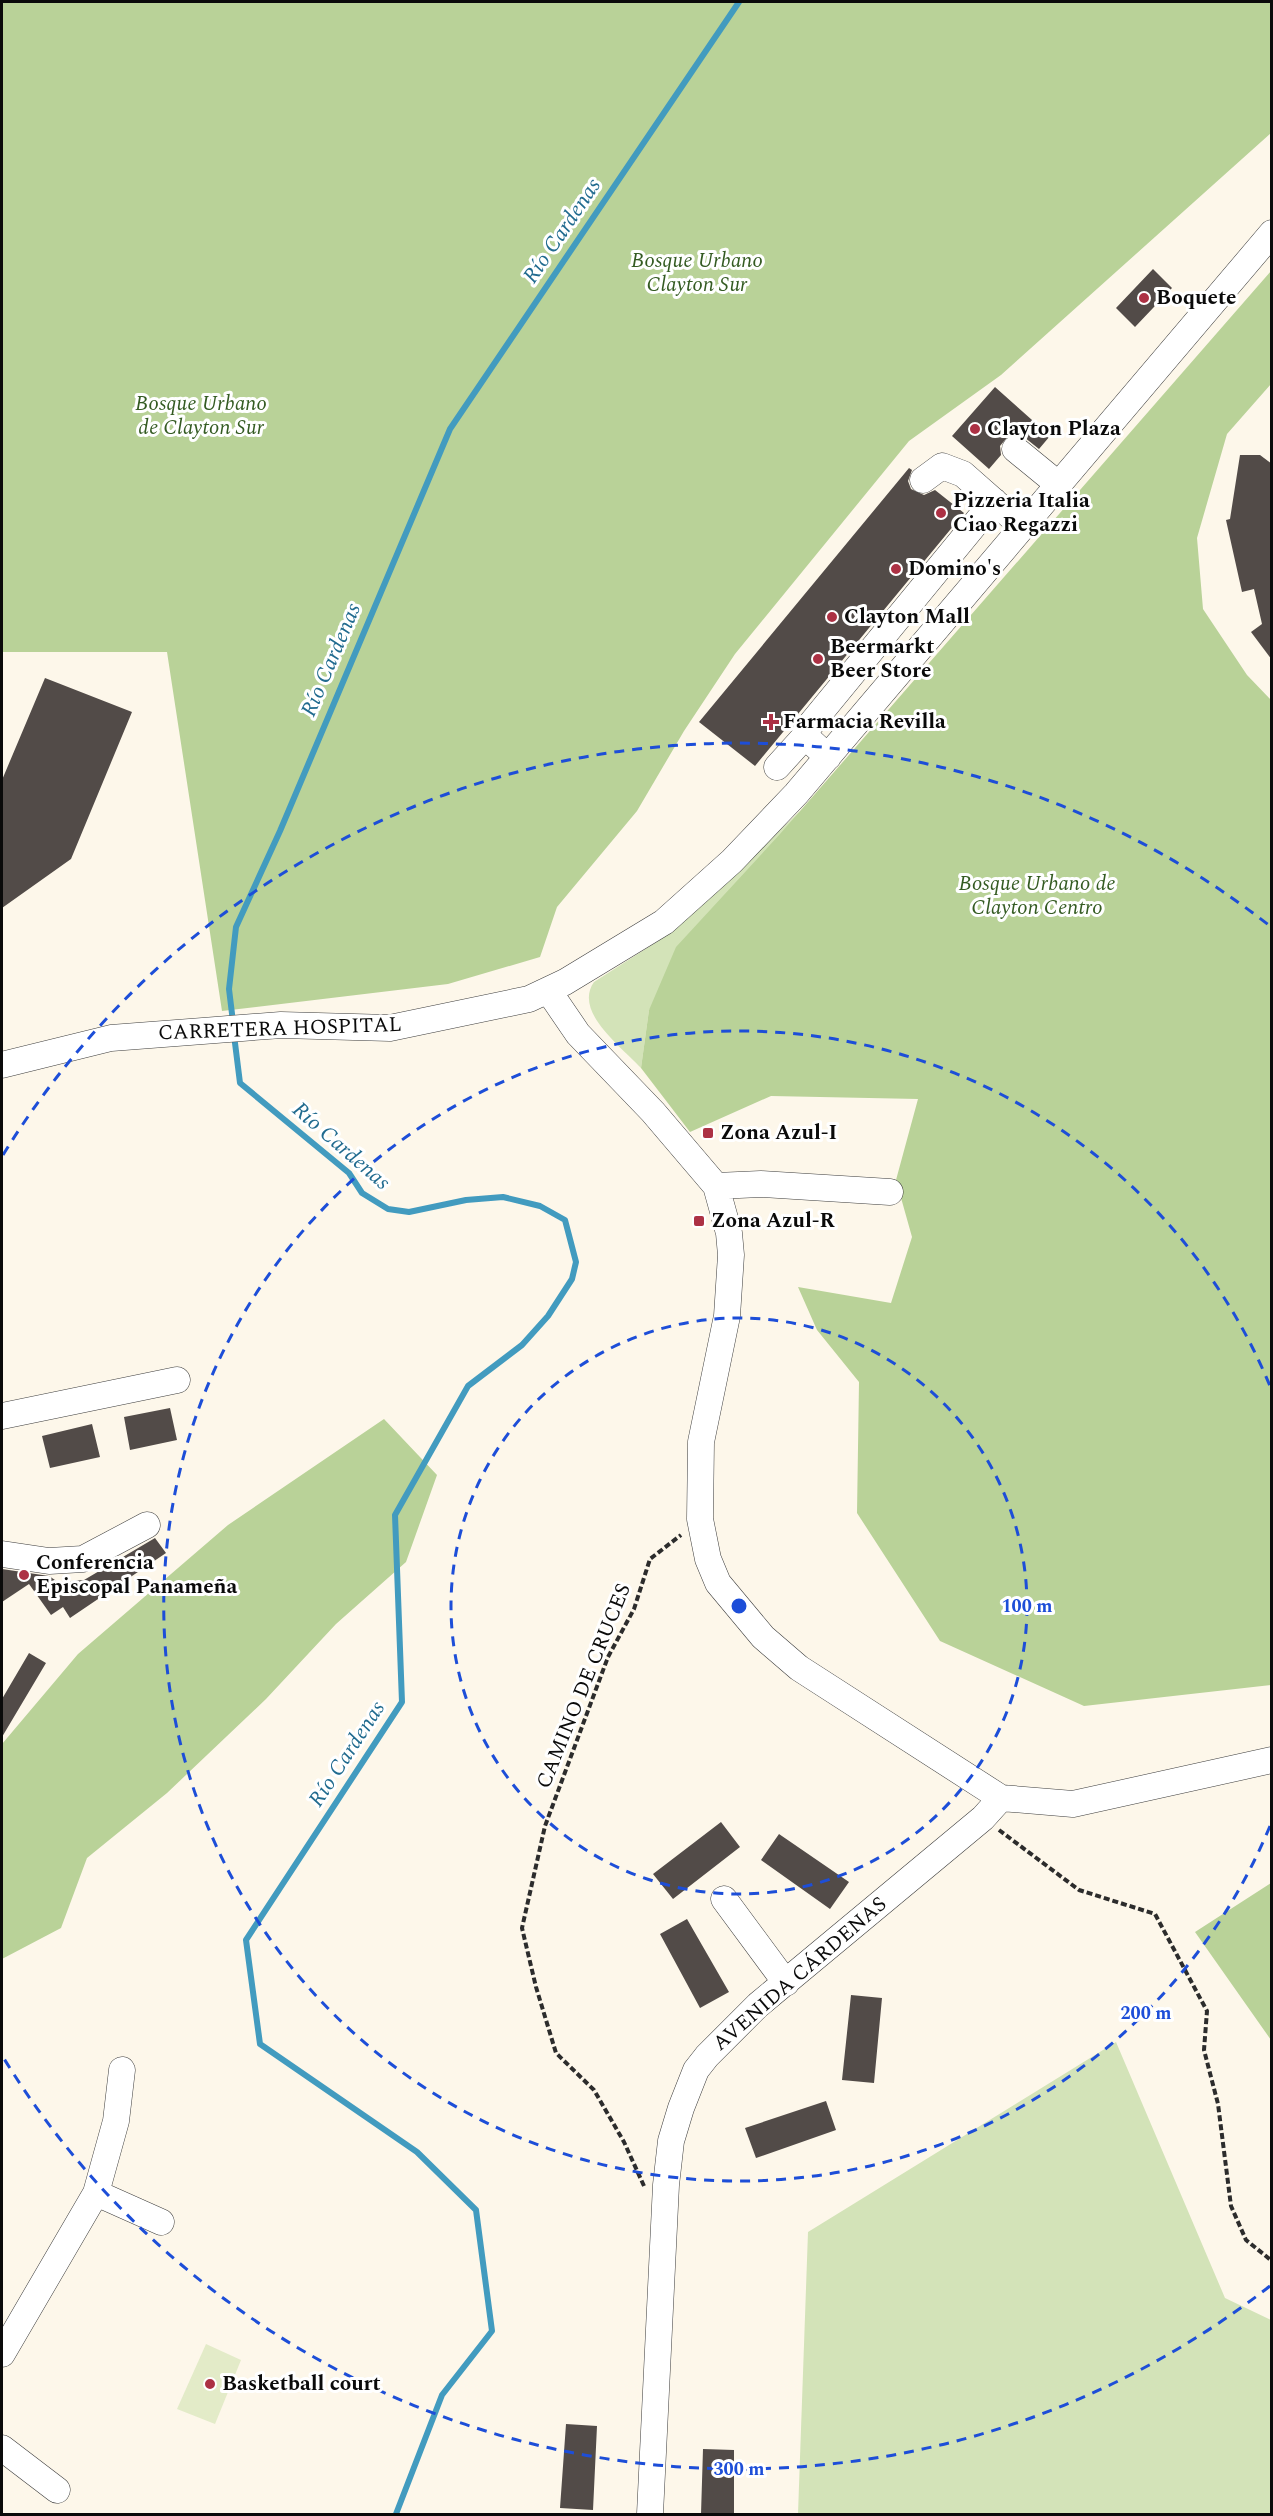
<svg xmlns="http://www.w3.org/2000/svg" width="1273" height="2516" viewBox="0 0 1273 2516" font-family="Spectral,serif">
<rect width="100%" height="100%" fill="#fdf7ea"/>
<path fill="#d3e3b8" d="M800,811L649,1010L641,1068C622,1047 573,1012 594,982L658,941L707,901Z
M1116,2042L1225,2298L1271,2320V2514H798L808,2232Z"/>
<path fill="#b9d298" d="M2,2H1271V133L1001,375L909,441L735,654L684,731L637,811L557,907L540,957L448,984L222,1011L167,652H2Z
M1271,271V384L1227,434L1197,538L1203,609L1247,675L1271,700V1685L1084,1706L940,1641L857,1513L859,1382L817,1330L798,1287L891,1303L912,1237L896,1180L918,1099L771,1096L690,1132L641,1068L649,1010L676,947L780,834Z
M384,1419L437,1475L406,1562L336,1624L266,1699L167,1793L87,1858L61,1928L2,1959V1744L78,1654L228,1525Z
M1271,1883V2040L1195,1932Z"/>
<path fill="#e3ebc8" d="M206,2344L241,2360L215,2424L177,2409Z"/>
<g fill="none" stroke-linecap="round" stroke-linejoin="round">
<path stroke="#429bbf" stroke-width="6" d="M233,1022L229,989L236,927L280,831L450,429L739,2
M234,1035L240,1083L349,1173L362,1193L388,1209L409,1212L466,1200L503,1197L540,1206L565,1220L576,1262L572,1279L548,1316L522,1345L468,1386L395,1515L402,1702L246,1940L260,2044L417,2152L476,2210L492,2331L442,2395L396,2514"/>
</g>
<path fill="#524b48" d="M1153,269L1172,288L1135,327L1116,308Z
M995,387L1050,436L1039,449L1024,437L1009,435L1000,446L1001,455L989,469L952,436Z
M1240,455H1260L1272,464V660L1251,632L1262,624L1254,589L1242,592L1226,520L1230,519Z
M909,468L912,470L908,481L911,489L924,495L935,490L964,513L755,766L699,722Z
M45,678L132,712L71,859L2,908V780Z
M170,1408L177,1440L130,1450L124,1417Z
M92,1424L100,1457L50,1468L42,1436Z
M155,1538L166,1553L70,1618L63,1607L51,1615L29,1584L2,1602V1569L49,1576L58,1582L84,1580Z
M29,1653L46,1663L2,1737V1699Z
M721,1822L740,1847L673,1899L653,1874Z
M779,1834L849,1882L830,1909L761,1860Z
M687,1919L729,1992L700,2008L660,1934Z
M851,1995L882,1998L874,2083L842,2080Z
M826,2101L836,2130L756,2158L745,2128Z
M566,2424L597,2426L593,2510L560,2508Z
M703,2449L734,2450V2514H701Z"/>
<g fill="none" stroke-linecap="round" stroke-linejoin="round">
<defs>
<path id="minor" d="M1015,449L1059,485
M923,480L942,466L963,474L1023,527
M828,757L807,738L806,730L994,501
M777,767L806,735
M548,990L578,1034L653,1112L716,1186L729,1233L731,1255L727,1316L701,1442L700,1519L708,1559L718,1583L763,1637L799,1668L1001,1798L1073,1804L1272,1760
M2,1065L111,1038L281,1025L390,1028L529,999L565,982L664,922L732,861L796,794L1272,233
M716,1186L761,1184L890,1192
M2,1416L177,1380
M2,1554L49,1561L83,1559L147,1525
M724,1899L786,1983
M96,2193L161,2222
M2,2354L96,2193L116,2121L122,2070
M2,2448L57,2490
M650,2514L666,2185L671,2141L681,2108L696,2070L707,2056L758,2005L983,1818L1001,1798"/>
</defs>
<use href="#minor" stroke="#3d3d3d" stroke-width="27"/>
<path stroke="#2c2c2c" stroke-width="4" stroke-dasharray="6 3" stroke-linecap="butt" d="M999,1830L1079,1890L1155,1914L1207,2011L1204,2050L1218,2104L1231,2206L1246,2240L1272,2261
M644,2186L624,2142L594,2090L556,2053L536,1987L522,1928L545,1826L608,1657L634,1609L650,1559L681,1535"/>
<use href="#minor" stroke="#fff" stroke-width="26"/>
</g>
<g fill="none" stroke="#1d4ed8" stroke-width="3" stroke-dasharray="10 8">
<circle cx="739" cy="1606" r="288"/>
<path d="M1270 1826A575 575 0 1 1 1270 1386"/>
<path d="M1270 2286A863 863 0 0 1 3 2057M3 1155A863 863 0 0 1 1270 926"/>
</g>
<g fill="#ac3144" stroke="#fff" stroke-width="2">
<circle cx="1144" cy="298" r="6"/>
<circle cx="975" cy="429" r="6"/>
<circle cx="941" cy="513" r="6"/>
<circle cx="896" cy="569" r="6"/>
<circle cx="832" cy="617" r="6"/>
<circle cx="818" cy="659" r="6"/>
<path d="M768 713h6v6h6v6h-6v6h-6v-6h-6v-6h6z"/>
<rect x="702" y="1127" width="12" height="12" rx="3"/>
<rect x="693" y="1215" width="12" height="12" rx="3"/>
<circle cx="24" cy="1575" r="6"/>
<circle cx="210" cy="2384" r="6"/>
</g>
<g text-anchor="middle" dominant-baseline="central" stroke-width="6" stroke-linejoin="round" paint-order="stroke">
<g font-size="21" font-style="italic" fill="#345b22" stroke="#fff">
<text x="697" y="261">Bosque Urbano<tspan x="697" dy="24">Clayton Sur</tspan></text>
<text x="201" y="404">Bosque Urbano<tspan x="201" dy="24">de Clayton Sur</tspan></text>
<text x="1037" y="884">Bosque Urbano de<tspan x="1037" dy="24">Clayton Centro</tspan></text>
</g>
<g font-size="21" font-weight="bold" fill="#0a0a0a" stroke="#fff" text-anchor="start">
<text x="1156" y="298">Boquete</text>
<text x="987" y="429">Clayton Plaza</text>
<text x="953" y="501">Pizzeria Italia<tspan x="953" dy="24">Ciao Regazzi</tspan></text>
<text x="908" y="569">Domino's</text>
<text x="844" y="617">Clayton Mall</text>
<text x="830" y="647">Beermarkt<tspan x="830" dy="24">Beer Store</tspan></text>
<text x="783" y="722">Farmacia Revilla</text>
<text x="720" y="1133">Zona Azul-I</text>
<text x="711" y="1221">Zona Azul-R</text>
<text x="36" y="1563">Conferencia<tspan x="36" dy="24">Episcopal Panameña</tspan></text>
<text x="222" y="2384">Basketball court</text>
</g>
<g font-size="21" fill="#0a0a0a" stroke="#fff">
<text transform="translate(280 1029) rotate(-2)">CARRETERA HOSPITAL</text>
<text transform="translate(584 1686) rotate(-68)">CAMINO DE CRUCES</text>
<text transform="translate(800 1974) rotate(-41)">AVENIDA CÁRDENAS</text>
</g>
<g font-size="22" font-style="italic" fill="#216b8f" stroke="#fff">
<text transform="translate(562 231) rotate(-56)">Río Cardenas</text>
<text transform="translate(331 660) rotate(-67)">Río Cardenas</text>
<text transform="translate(341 1146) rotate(41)">Río Cardenas</text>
<text transform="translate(347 1754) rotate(-57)">Río Cardenas</text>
</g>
</g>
<circle cx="739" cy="1606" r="9" fill="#1d4ed8" stroke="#fff" stroke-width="3"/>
<g font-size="18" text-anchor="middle" font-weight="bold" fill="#1d4ed8" stroke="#fff" stroke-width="6" stroke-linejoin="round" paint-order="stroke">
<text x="1027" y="1612">100 m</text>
<text x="1146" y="2019">200 m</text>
<text x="739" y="2475">300 m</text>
</g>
<rect width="1273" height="2516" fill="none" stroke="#0a0a0a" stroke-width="6"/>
</svg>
